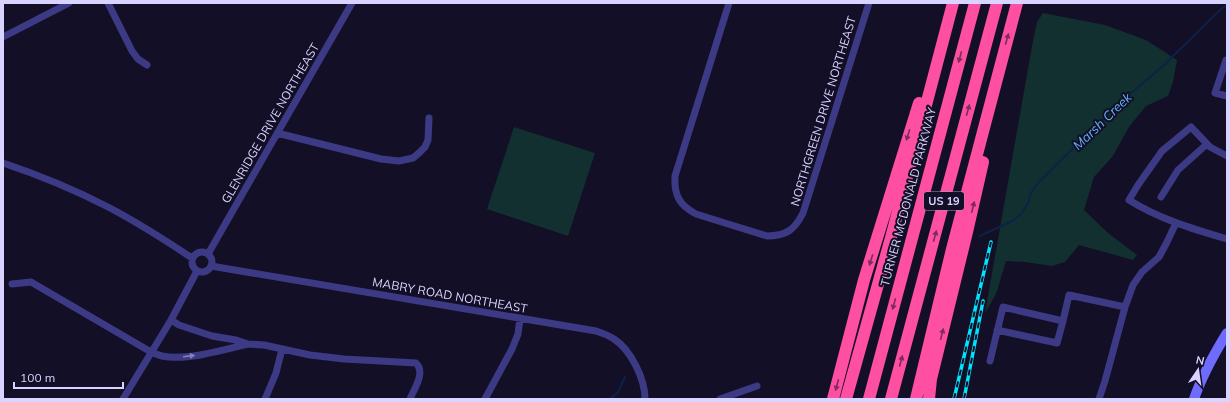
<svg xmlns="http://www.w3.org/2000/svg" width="1230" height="402" viewBox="0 0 1230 402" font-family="Mulish,sans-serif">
<rect width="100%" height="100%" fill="#130f26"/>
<path fill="#12302f" d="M1043,13L1105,25L1146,40L1177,60L1173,82L1168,96L1146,106L1129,127L1113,156L1094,177L1084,210L1108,233L1137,255L1133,260L1079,245L1065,262L1052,266L1025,262L1006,261L996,294L985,313L1032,46L1037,22Z
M514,127L595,153L568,236L487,209Z"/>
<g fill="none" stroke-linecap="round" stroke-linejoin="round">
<path stroke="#0c2248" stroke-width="2" d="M980,236L1014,220L1022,213L1028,203L1031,193L1037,184L1118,104L1163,66L1219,11L1227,5
M610,399L618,392L625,377"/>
<path stroke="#3d3a85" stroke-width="7" d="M108,3L132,51L138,59L147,65
M729,3L675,176C674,195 679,205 696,214L767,236C787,236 795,229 803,213L869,3
M3,37L69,3
M1227,60H1226L1215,93L1227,96
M277,133L381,159L399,161L413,158L419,153L425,147L428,140L429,118
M1227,156L1210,147L1191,127L1162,151L1138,185L1129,200C1159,219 1193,229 1227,239
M3,163C39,175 75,190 108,207C137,222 165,240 192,258
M1161,197L1178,170L1207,144
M192 262a10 10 0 1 1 20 0a10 10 0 1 1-20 0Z
M208,254L352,3
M211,266L596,331C602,333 608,335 614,339C631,350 645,379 645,399
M12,284L31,282L151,352C154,353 158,355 162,356C186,361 224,350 248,344
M171,320L179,325L212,336L236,340L248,344L264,345L310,355L344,359L416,363C426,372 414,389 410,399
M997,330L1057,343L1063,321
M990,361L1003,307L1063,321L1069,295L1125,307
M123,399L171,320L197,271
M265,399L276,373L282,349
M485,399L512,349L518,334L520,318
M720,399L757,386
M1099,399L1105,381L1125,307L1133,285L1142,272L1159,257L1167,242L1176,223"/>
<path stroke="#6f6bff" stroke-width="10" d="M1194,399C1202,376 1214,354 1227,333"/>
<path stroke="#ff4fa3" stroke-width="12" d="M833,399L864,280L919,103
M846,399L892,234L953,3
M869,399L975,3
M891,399L997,3
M916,399L952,249L1017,3
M929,399L931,379L967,232L983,162"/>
<defs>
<path id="rail" d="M954,399L991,242
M964,399L983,301"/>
</defs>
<use href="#rail" stroke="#00e5ff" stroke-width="3.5"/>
<use href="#rail" stroke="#130f26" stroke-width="2" stroke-dasharray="6" stroke-linecap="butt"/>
</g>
<defs><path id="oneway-solid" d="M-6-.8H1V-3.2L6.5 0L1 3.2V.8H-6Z"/></defs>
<g fill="#7d2c5e">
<use href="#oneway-solid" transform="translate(1007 39) rotate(-75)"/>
<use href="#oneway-solid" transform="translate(960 57) rotate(105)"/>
<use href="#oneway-solid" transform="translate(968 110) rotate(-75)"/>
<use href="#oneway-solid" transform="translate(908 135) rotate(107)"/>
<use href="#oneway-solid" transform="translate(973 207) rotate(-77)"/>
<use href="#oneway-solid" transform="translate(935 236) rotate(-75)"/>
<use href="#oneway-solid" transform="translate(871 260) rotate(107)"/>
<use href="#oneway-solid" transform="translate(894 304) rotate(105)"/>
<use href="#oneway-solid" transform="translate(942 334) rotate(-76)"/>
<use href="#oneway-solid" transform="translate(901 361) rotate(-75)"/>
<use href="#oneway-solid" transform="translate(837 385) rotate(105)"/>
</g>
<use fill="#837fbc" href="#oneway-solid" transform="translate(189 356) rotate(-7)"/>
<g text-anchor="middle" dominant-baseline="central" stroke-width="4" stroke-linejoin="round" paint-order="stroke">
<rect fill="#130f26" stroke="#9e99be" stroke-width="1" x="924" y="192" width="40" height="18" rx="3"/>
<g font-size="11" font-weight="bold" fill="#d9d4ff">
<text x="944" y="201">US 19</text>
</g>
<g font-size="12" fill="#d9d4ff" stroke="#130f26">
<text transform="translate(823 111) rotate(-73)">NORTHGREEN DRIVE NORTHEAST</text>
<text transform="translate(270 123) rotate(-60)">GLENRIDGE DRIVE NORTHEAST</text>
<text transform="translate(908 197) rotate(-75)">TURNER MCDONALD PARKWAY</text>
<text transform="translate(450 295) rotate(10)">MABRY ROAD NORTHEAST</text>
</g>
<g font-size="13" font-style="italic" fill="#62b6ff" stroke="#130f26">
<text transform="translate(1102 121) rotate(-44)">Marsh Creek</text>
</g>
</g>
<rect width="1230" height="402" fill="none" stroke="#d9d4ff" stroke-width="8"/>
<g transform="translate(1198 370) rotate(13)" stroke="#130f26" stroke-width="3" paint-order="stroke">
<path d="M0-3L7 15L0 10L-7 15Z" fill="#d9d4ff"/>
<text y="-6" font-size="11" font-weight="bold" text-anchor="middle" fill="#d9d4ff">N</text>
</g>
<path d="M14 382v6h109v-6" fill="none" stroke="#d9d4ff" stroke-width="2"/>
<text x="20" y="382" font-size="12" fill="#d9d4ff" stroke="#130f26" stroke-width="3" paint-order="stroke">100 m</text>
</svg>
